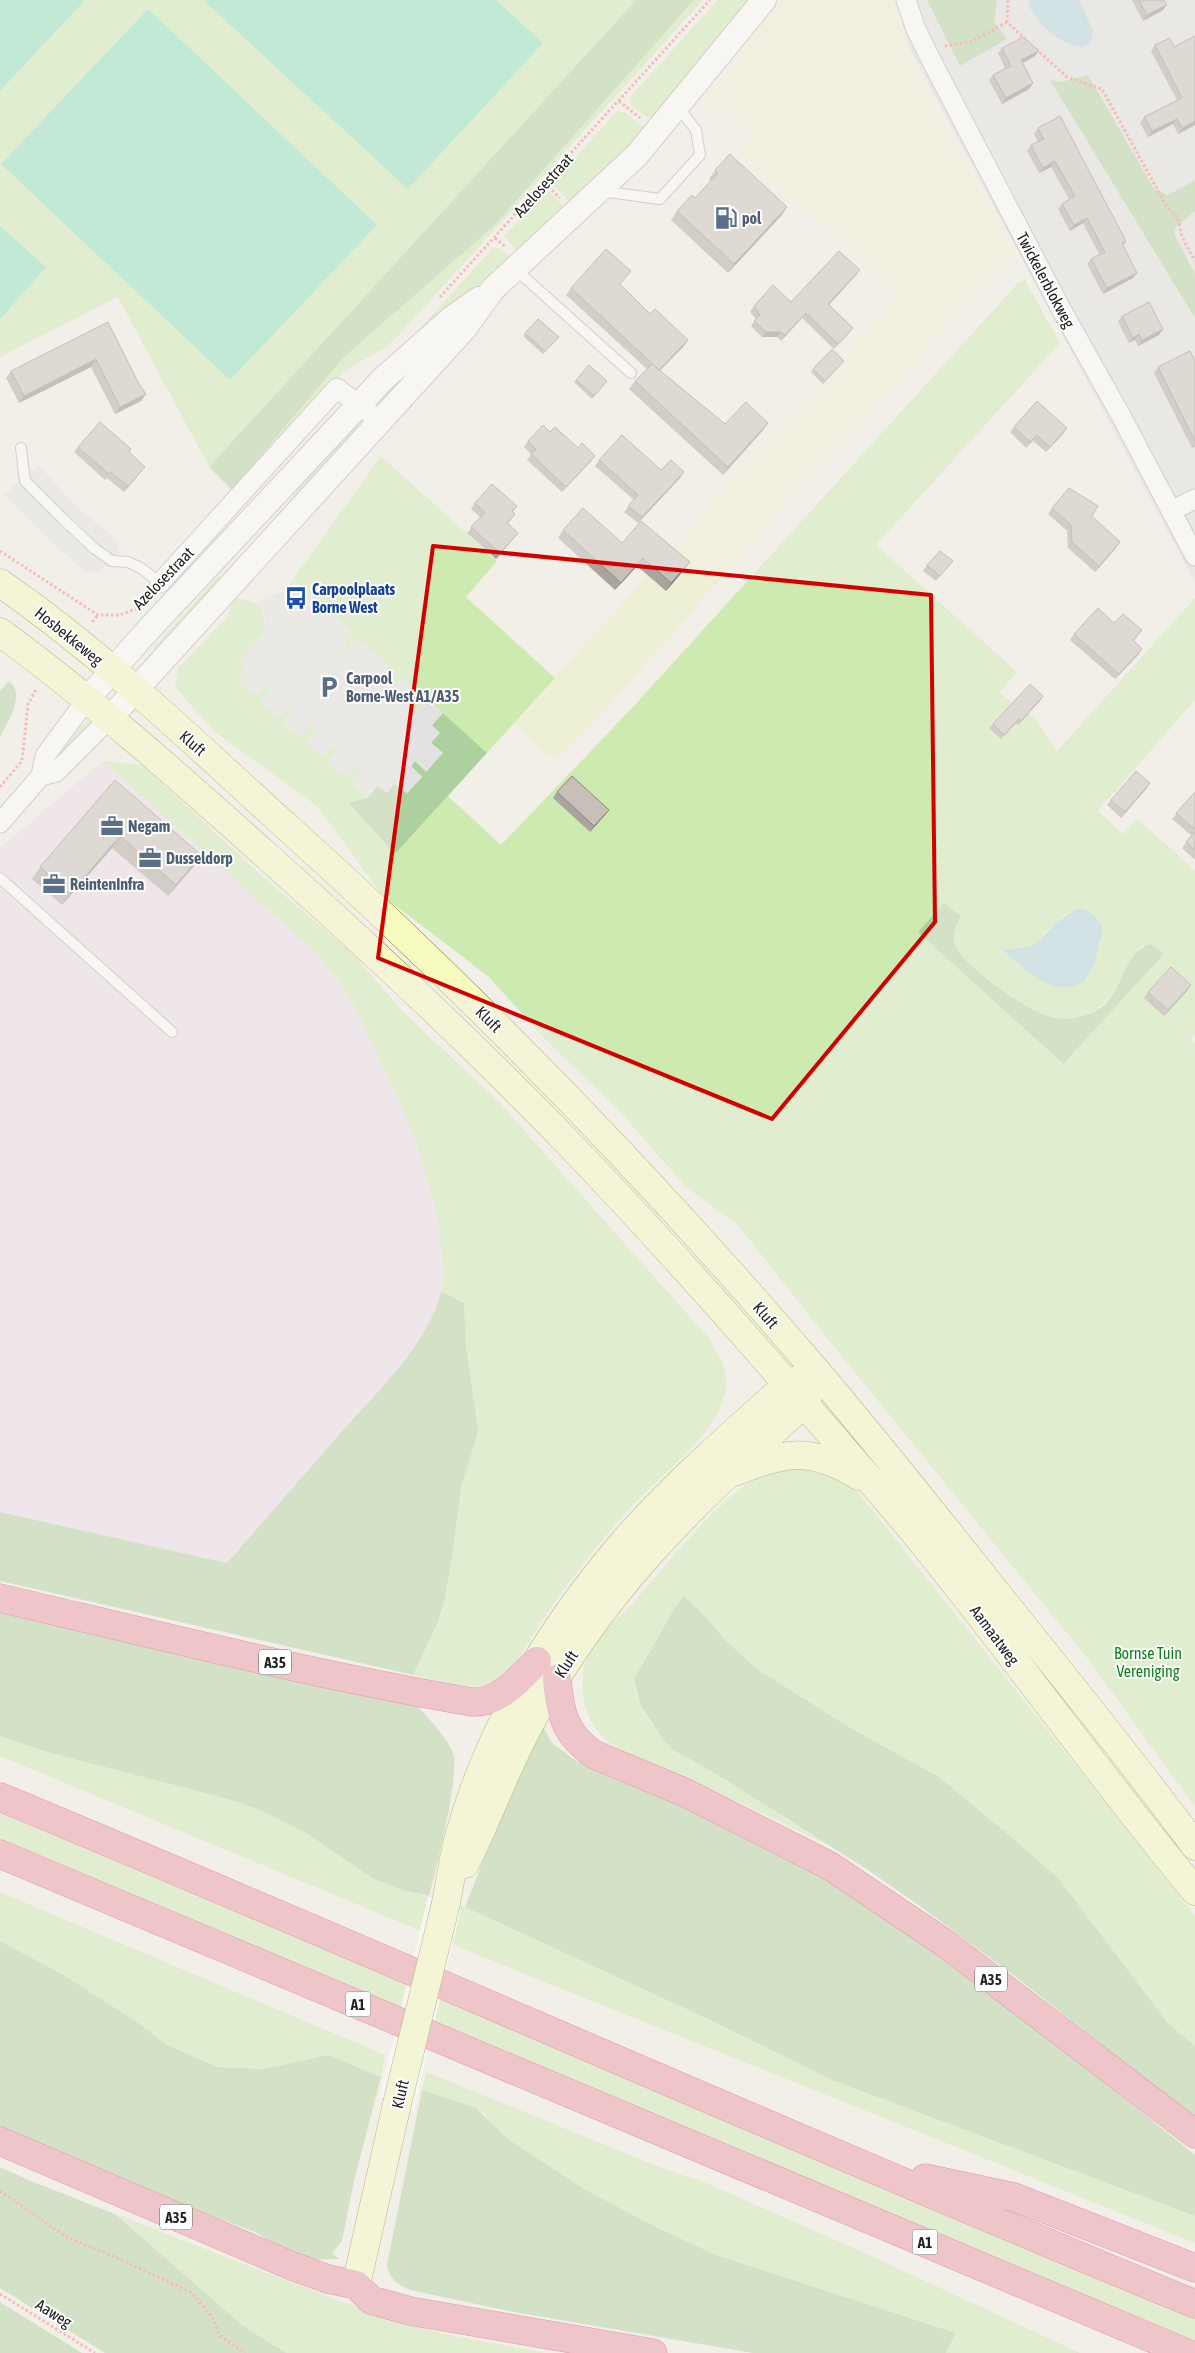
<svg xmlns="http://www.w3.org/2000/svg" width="1195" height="2353" viewBox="0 0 1195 2353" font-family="'Asap Condensed',sans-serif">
<rect width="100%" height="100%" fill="#f2efe9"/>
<path fill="#e0dfdf" d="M897,0H1195V583L908,46Z"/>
<path fill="#ebdbe8" d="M103,761L289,928L314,951L340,982L355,1006L398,1099L417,1146L437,1214L444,1276L439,1297L430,1322L421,1338L388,1380L227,1563L0,1512V848Z"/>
<path fill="#eef0d5" d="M778,0H894L900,26L927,90L1015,254L844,440L613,701L559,757H549L514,723L889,307L895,297L891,287L738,153L753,137L715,101L701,117L698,112L738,62L739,49Z"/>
<path fill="#cdebb0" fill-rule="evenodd" d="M0,0H636L209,467L118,297L0,357Z
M694,0H703L397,337C381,354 359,359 342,374L247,473L344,357L493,227Z
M718,0H752L653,122L631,105L630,97Z
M617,111L624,112L646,129L612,165L569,202L552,183Z
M545,191L550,192L564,207L517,250L504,236Z
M493,248H500L509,256L507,261L382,373L376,367L394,355L413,336Z
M1025,280L1060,343L876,545L1017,672L999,693L1034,717L1057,751L1195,598V700L1098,811L1123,834L1137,819L1195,870V1035L1191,1039L1195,1043V1807L1088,1659L827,1338L738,1225L686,1187L622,1114L540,1034L489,977L383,896L317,806L215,732L175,687L178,668L228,616L233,599C258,598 266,608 264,633L240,661L246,671L272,690L261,701L278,716L288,707L294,711L300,737L310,726L316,731L306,742L332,746L338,751L328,762L345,777L356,766L362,772L352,783L367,798L348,804L395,854L448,796L501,845L632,708L1018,283ZM1084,909C1088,911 1094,914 1097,918C1108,930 1095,965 1088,978L1044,981L1002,951L1029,947L1039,942L1045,932L1066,914ZM960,916C957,924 952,933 954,942C961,964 1023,1008 1045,1015C1057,1019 1070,1021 1083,1016C1123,1001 1116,969 1143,946L1164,954L1062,1064L918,931Z
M357,422L361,426L279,520L295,493L348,425Z
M381,456L497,561L466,597L555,678L487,753L426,698L415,709L410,704L403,678L392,689L387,685L397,673L347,649L343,644L353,633L293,579Z
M219,575L227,583L155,653L153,648Z
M87,720L92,724L54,767L49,764Z
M103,761L142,765L263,877L352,953L404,1013L498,1101L706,1335C718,1351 731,1372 725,1394C714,1436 663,1473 634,1504C609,1530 586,1560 564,1589C544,1615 529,1645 509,1671C502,1677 495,1682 486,1685C469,1690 432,1678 413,1675L438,1622L445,1597L452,1557L461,1488L477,1431L466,1345L464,1303L441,1291L444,1276L437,1214L417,1146L398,1099L355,1006L340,982L314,951Z
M772,1466L832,1471L858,1492L1195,1916V2046L1167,2022L1059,1879L1015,1840L939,1777L849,1727L757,1669L725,1640L707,1618L684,1597C674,1607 635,1672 635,1686C635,1703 661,1740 674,1750C687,1760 703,1766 717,1775C754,1797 790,1822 827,1845C779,1821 731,1798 683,1777C657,1765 626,1758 605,1739C583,1720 577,1684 587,1658C596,1634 619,1620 635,1601C674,1555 721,1496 772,1466Z
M0,1736L47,1752L228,1799L260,1810L306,1833L403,1890L465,1907L708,2019L832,2080L1195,2216V2243L522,1973L0,1756Z
M0,1813L1195,2315V2341L0,1843Z
M0,1892L385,2055L381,2077L328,2055L263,2069L217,2067L167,2045L134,2020L62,1974L0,1941Z
M426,2072L662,2168L704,2182L867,2254L1080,2353H946L956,2333L716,2255L656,2227L584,2189L508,2139L498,2131L482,2111L422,2090Z
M115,2214L335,2299L400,2322L445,2334L546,2353H286L242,2325Z"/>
<path fill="#add19e" d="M636,0H694L493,227L344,357L232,490L209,467Z
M927,0H997L994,22L1007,39L960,66Z
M1088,75L1154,189L1168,195L1195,180V211L1176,227L1174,234L1195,274V318L1050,80L1061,82Z
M9,681C26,695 8,721 0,738V691Z
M443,713L487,753L395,854L348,803L367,798L377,786L394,784L407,793L422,777L411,766L415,761L443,753L431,743L432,725Z
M944,903L961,916C957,924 952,933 954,942C960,964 1022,1007 1045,1015C1057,1019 1070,1021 1082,1016C1090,1014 1103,1008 1108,1001C1123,983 1126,952 1150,944L1164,954L1063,1064L918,932Z
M441,1291L464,1303L466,1346L478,1431L461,1488L452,1557L445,1597L438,1622L413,1675L0,1581V1512L227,1563C264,1521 301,1478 338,1436C372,1397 430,1343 441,1291Z
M684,1596L707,1618L725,1640L757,1669L849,1727L939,1777L1015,1840L1059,1879L1167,2022L1195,2046V2118L1008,1971L917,1904L868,1870L716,1774L673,1750L661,1737L640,1704L634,1679L674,1609Z
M0,1609L416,1704C427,1717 447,1737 453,1753C460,1774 436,1871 429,1896L403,1890L374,1879L306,1833L260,1810L228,1799L47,1752L0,1736Z
M542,1725L552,1743L575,1760L607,1776L753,1834L901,1919L1195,2155V2216L832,2080L708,2019L465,1907L518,1772Z
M0,1941L62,1974L134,2020L167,2045L217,2067L263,2069L328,2055L381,2077L354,2181L342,2241L332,2253L339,2259L301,2260L255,2232L71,2162L0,2130Z
M422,2090L476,2108L508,2139L584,2189L656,2227L716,2255L956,2333L946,2353H753L514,2312L410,2290C397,2284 390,2280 387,2265Z
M0,2167L31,2181L115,2214L242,2325L286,2353H105L0,2288Z
M0,2302L82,2353H0Z"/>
<path fill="#88e0be" d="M0,0H85L0,91Z
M203,0H496L543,43L408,189Z
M148,9L377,225L230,380L1,164Z
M0,226L46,267L0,319Z"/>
<path fill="#e2e2e2" d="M38,465L79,509L119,542V554L101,570L89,574L52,543L4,495Z
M293,579L354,633L343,644L347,649L359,638L397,674L387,685L392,689L402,677L420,693L410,704L415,709L426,698L443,713L432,725L440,733L431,743L443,753L426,772L415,761L411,766L422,777L407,793L394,784L387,793L377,786L367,798L351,783L362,772L356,767L345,777L327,762L338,750L332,746L322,757L305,742L316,731L310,726L300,737L283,722L293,711L289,707L278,717L260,702L271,690L266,685L255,696L237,680L246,671L239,661L264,633L265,614L256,603L283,591Z"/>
<path fill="#aad3df" d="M1031,0H1079L1093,31L1091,43L1082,47C1058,43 1041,27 1029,6Z
M1077,909H1084C1091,913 1100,918 1102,927C1103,933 1100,941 1099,946C1095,968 1086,991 1059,987C1039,984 1018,963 1002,950L1029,947L1038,942L1055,923Z"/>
<path fill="#fff" d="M428,1897L461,1909L414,2111L379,2097Z"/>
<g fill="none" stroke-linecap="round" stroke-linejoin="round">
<defs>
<path id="service" d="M600,191L660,199L700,155L696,130L678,107
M514,268L631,373
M21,448L25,481L62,518L95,549L112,561L128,562L141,568L160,583
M0,878L172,1032"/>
<path id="minor" d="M906,0L915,27L929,56L1061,309L1120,414L1195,556
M1171,511L1195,499
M160,583L337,388L380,421
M41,776L56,772L110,718
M0,823L41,776L45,756L87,699"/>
<path id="tertiary" d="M87,699L149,629L383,379L452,318L479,299
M110,718L465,328L493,289L637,155L764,0"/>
<path id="secondary" d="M0,583C103,654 194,743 287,827C476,997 653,1180 818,1373C879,1445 937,1518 995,1591C1063,1676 1131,1759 1195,1846
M0,632C94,701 181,779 268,857C372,950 475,1046 572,1147C689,1269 800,1397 909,1526C1007,1645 1096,1772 1195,1891
M734,1472C785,1452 810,1446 859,1476
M465,1864C487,1821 503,1775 525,1733C595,1597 692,1503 805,1403L811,1387
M446,1903C450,1882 453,1861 458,1840C488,1731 549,1630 622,1544C672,1486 731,1435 788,1384L804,1377
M356,2285L397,2104"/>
<path id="motorway" d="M0,1598C157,1635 314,1675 472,1702C500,1703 519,1679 537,1661
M557,1679C560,1714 565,1735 595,1755L686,1793L830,1866L946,1944L1195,2134
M0,1797C400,1963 795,2140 1195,2304
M0,1854L1187,2353
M0,2141L292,2266L328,2279L356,2285L371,2300L410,2311L653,2353
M925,2178L1014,2197L1195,2268"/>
</defs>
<use href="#service" stroke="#a9a9a9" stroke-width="12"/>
<use href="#minor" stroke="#a9a9a9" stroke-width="21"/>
<use href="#tertiary" stroke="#a9a9a9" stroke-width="26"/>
<use href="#secondary" stroke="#707d05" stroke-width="29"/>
<use href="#motorway" stroke="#dc2a67" stroke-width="29"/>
<path stroke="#fa8072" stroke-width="3" stroke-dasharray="2.5 2.5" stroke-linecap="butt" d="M1008,0L1007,22L1028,42
M945,46L971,42L1007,22
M1036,49L1067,77L1102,89L1167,207L1178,218L1182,237L1195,261
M619,101L640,118
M545,183L560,198
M495,238L506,247
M440,297L710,0
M0,551L98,615H120L136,609
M92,622L98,615
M0,787L22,761L28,704L37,688
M0,2191L68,2238L111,2255L192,2293L212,2317L220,2336L245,2353
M0,2294L95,2353"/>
<use href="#service" stroke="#fff" stroke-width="10"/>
<use href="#minor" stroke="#fff" stroke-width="19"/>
<use href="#tertiary" stroke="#fff" stroke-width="24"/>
<use href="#secondary" stroke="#f7fabf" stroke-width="28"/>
<use href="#motorway" stroke="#e892a2" stroke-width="28"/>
<defs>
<path id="secondary-bridge" d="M397,2104L446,1903"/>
</defs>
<use href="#secondary-bridge" stroke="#707d05" stroke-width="29" stroke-linecap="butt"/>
<use href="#secondary-bridge" stroke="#f7fabf" stroke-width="28"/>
</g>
<path fill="#aba49e" d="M1132,0H1164L1163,10L1143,21Z
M1195,36V125L1178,134L1173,124L1148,137L1140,123L1144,117L1177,100L1151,51L1155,45L1174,47Z
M1002,48L1035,56L1023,63L1033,83L1029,89L1002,104L989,80L993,75L1005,68L998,53Z
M1038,128L1126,241L1123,246L1137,273L1133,278L1103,294L1087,264L1091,259L1099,254L1083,223L1070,231L1058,209L1062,204L1069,199L1051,167L1039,173L1027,151L1031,145L1038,142L1034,134Z
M715,170L787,207L781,216L728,273L671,220L677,211L695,198L711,181L709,179Z
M860,270L856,275L829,305L849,333L834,349L802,318L781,341L777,337H762L751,326L756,319L750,312L754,306L791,302Z
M631,271L620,284L650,314L688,340L683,347L660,371L725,424L768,423L763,430L723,475L629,389L635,381L647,369L566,295L571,288Z
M1122,316L1163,329L1159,335L1138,346L1135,340L1129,343L1118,322Z
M108,322L139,384L146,394L141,401L115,414L91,367L19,403L6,378L11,371Z
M525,333L559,337L543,354L523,336Z
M844,361L823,384L811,372L813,369Z
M1195,361V447L1192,448L1154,373L1158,367Z
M576,380L607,381L592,399L574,382Z
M1014,427L1063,434L1046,452L1033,441L1026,448L1010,432Z
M528,441L578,448L595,456L591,461L562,492L527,460L531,454L524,447Z
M78,447L129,452L141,472L124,492L107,478L105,480L74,452Z
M599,460L661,470L680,478L638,523L624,512L634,500L595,466Z
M475,503L517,506L513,512L511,520L508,523L518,533L514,538L496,559L467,533L480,517L471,509Z
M1052,508L1116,548L1095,572L1068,548L1067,531L1048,514Z
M563,530L622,543L690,562L684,570L666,591L637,566L615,590L558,538Z
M927,565L948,567L936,581L923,571Z
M1114,623L1142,630L1134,641L1142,649L1138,655L1115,679L1070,640L1074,634Z
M1043,696L1018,725L1016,723L1001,739L989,728L993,724Z
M115,780L201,855L193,867L168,896L112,848L62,905L32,879L40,867Z
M1146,789L1121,818L1107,805L1111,800Z
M557,792L609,810L605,815L590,832L553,798Z
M1195,792V860L1182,848L1192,836L1172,819Z
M1187,991L1164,1016L1144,998L1148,992Z"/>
<path fill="#8b8681" d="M1167,5L1163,10L1143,21L1147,15Z
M1039,51L1035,56L1017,66L1021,60Z
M1033,83L1029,89L1002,104L1006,98Z
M1177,119L1173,124L1148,137L1152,131Z
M1195,121V125L1178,134L1182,128Z
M1055,161L1051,167L1039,173L1043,168Z
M787,207L781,216L728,273L734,264Z
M1087,218L1083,223L1070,231L1074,225Z
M860,270L856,275L824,310L828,304Z
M1137,273L1133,278L1103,294L1107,288Z
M806,313L802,318L781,341L785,335Z
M853,328L849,333L834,349L838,344Z
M1163,329L1159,335L1138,346L1142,340Z
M766,332H781L777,337H762Z
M1139,334L1135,340L1129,343L1133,338Z
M688,340L683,347L654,376L659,370Z
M96,359L91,367L19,403L24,396Z
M146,394L141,401L115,414L120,407Z
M768,423L763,430L723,475L728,467Z
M1067,428L1063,434L1046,452L1050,447Z
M595,456L591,461L562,492L566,487Z
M145,467L141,472L124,492L128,486Z
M684,472L680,478L638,523L642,517Z
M518,533L514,538L496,559L500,553Z
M1120,542L1116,548L1095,572L1099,566Z
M643,558L637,566L615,590L621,583Z
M690,562L684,570L666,591L671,583Z
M1142,649L1138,655L1115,679L1119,674Z
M1043,696L1040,701L1018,725L1021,721Z
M1019,719L1016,723L1001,739L1004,735Z
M1150,783L1146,789L1121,818L1125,812Z
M609,810L605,815L590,832L594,826Z
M120,836L112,848L62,905L70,894Z
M201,855L193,867L168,896L176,885Z
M1191,985L1187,991L1164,1016L1168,1010Z"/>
<path fill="#c7bfb8" stroke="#8b8681" d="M1139,0H1164L1167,5L1147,15Z
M1195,36V121L1182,128L1177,119L1152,131L1144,117L1182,98L1155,45L1170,38L1174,47Z
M1023,37L1039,51L1021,60L1033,83L1006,98L993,75L1011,66L1002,48Z
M1060,116L1126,241L1122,243L1137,273L1107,288L1091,259L1105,252L1087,218L1074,225L1062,204L1075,196L1055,161L1043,168L1031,145L1044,139L1038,128Z
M730,154L787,207L734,264L677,211L692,195L695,198L718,173L715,170Z
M606,249L631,271L620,284L650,314L655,309L688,340L659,370L571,288Z
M839,251L860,270L828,304L853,328L838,344L806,313L785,335L781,332H766L754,321L760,315L754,306L773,285L791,302Z
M1149,302L1163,329L1142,340L1139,334L1133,338L1122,316Z
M538,319L559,337L545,351L525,333Z
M108,322L139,384L146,394L120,407L96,359L24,396L11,371Z
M832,349L844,361L825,381L813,369Z
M1190,351L1195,361V441L1158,367Z
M652,364L725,424L746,402L768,423L728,467L635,381Z
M589,365L607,381L594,396L576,380Z
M1037,401L1067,428L1050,447L1037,435L1030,442L1014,427Z
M100,422L131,449L129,452L145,467L128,486L111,472L109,474L78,447Z
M543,425L550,432L555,427L578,448L582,443L595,456L566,487L531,454L536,449L528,441Z
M622,435L661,470L671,460L684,472L642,517L628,506L638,495L599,460Z
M492,484L517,506L512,511L515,514L507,523L518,533L500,553L471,527L485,512L475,503Z
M1069,488L1098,506L1092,516L1120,542L1099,566L1072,542L1071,525L1052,508Z
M583,508L622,543L641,521L690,562L671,583L643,558L621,583L563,530Z
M940,551L953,561L940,576L927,565Z
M1098,608L1114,623L1123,614L1142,630L1133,640L1142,649L1119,674L1074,634Z
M1030,684L1043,696L1021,721L1019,719L1004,735L993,724Z
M1136,771L1150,783L1125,812L1111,800Z
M572,776L609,810L594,826L557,792Z
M115,780L201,855L176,885L120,836L70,894L40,867Z
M1195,792V829L1176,813Z
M1195,832V850L1186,842Z
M1171,967L1191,985L1168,1010L1148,992Z"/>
<path d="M0 0H1195V2353H0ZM433,546L931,595L935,922L772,1119L378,958Z" fill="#f2efe9" fill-opacity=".55" fill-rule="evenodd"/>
<path fill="none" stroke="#d40000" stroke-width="4" stroke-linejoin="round" d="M433,546L931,595L935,922L772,1119L378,958Z"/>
<defs>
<symbol id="fuel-bare" viewBox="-9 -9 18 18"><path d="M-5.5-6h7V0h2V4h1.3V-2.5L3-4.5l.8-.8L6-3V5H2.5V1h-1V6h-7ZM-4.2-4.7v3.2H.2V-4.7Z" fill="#5c6f8a" stroke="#fff" stroke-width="2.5" paint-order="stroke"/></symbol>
<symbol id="bus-bare" viewBox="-9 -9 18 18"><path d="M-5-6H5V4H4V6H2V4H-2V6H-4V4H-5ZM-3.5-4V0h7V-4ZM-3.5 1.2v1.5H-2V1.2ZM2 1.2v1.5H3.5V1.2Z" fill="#1a4fb4" stroke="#fff" stroke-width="2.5" paint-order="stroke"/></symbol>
<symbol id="parking-bare" viewBox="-9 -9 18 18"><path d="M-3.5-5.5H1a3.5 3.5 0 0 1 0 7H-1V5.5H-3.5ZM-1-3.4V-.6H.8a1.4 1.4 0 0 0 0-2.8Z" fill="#5c6f8a" stroke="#fff" stroke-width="2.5" paint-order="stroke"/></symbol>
<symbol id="office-bare" viewBox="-9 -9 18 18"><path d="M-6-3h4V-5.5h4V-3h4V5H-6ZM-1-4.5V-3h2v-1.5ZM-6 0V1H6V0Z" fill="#5c6f8a" stroke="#fff" stroke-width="2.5" paint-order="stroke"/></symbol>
</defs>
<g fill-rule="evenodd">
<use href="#fuel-bare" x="710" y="202" width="32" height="32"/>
<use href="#bus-bare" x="280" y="582" width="32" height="32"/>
<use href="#parking-bare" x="313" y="671" width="32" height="32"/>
<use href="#office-bare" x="96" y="810" width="32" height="32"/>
<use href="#office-bare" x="134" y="842" width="32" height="32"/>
<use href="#office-bare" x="38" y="868" width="32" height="32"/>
</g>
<g text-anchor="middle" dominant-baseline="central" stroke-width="4" stroke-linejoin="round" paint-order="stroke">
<g fill="#fff" stroke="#646464" stroke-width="1">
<rect x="259" y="1649.5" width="32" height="25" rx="4"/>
<rect x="975" y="1966.5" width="32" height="25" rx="4"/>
<rect x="345.5" y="1991.5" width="25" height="25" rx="4"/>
<rect x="160" y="2204.5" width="32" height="25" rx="4"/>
<rect x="912.5" y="2229.5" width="25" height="25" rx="4"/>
</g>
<g font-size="15" font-weight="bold" fill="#222">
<text x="275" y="1662">A35</text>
<text x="991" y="1979">A35</text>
<text x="358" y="2004">A1</text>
<text x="176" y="2217">A35</text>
<text x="925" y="2242">A1</text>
</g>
<g font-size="16" fill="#222" stroke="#fff">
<text transform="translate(543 185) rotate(-48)">Azelosestraat</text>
<text transform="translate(1046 280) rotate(62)">Twickelerblokweg</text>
<text transform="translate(163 578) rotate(-46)">Azelosestraat</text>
<text transform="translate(69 636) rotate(39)">Hosbekkeweg</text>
<text transform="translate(193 743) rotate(41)">Kluft</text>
<text transform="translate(489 1019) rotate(45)">Kluft</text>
<text transform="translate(766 1315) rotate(49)">Kluft</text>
<text transform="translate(995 1635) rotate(53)">Aamaatweg</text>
<text transform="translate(566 1664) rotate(-57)">Kluft</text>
<text transform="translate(400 2094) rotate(-77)">Kluft</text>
<text transform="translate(54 2313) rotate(32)">Aaweg</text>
</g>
<g font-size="16" font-weight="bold" fill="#4e5e75" stroke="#fff" text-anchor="start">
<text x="742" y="218">pol</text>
<text x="346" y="678">Carpool<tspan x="346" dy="18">Borne-West A1/A35</tspan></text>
<text x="128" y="826">Negam</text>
<text x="166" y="858">Dusseldorp</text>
<text x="70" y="884">ReintenInfra</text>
</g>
<g font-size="16" font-weight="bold" fill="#164399" stroke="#fff" text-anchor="start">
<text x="312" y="589">Carpoolplaats<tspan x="312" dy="18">Borne West</tspan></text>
</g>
<g font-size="16" fill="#0c8416" stroke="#fff">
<text x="1148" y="1653">Bornse Tuin<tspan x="1148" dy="18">Vereniging</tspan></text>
</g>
</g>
</svg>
